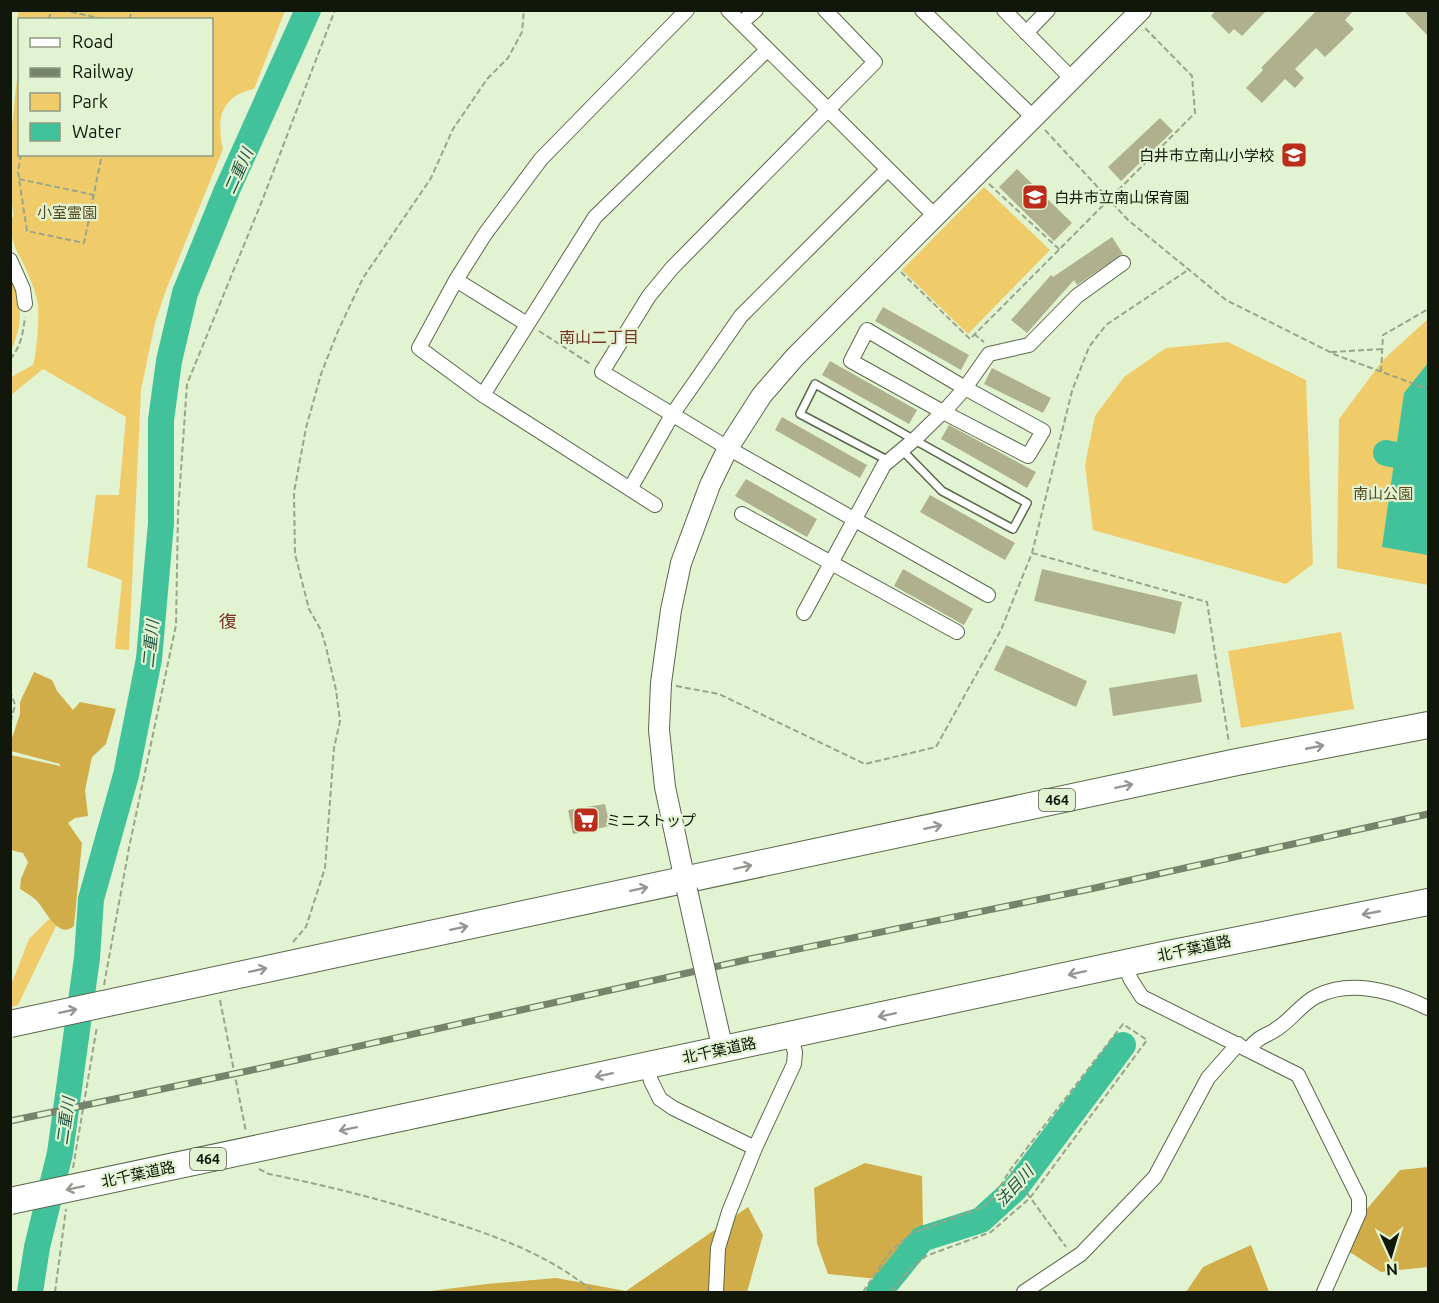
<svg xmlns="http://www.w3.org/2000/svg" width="1439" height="1303" viewBox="0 0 1439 1303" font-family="Ubuntu,'Noto Sans JP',sans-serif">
<rect width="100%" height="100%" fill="#e2f3d1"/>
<path fill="#efcc69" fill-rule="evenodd" d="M18,11H285L254,89C221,96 216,118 223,149L166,290L155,323L141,390L129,650L115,649L122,580L87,567L96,495H119L126,417L43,369L11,395V377L33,365C37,351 39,320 38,305C37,296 32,283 28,274C18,249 10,248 11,217H14L10,191V146L19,59ZM20,20H212V154H20Z
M984,187L1050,250L968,334L902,270Z
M10,272C21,306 25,317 11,351Z
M1428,319V585L1337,568L1339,419L1383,360Z
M1228,342L1306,380L1313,564L1286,584L1093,530L1085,465L1095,416L1124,377L1166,348Z
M1341,632L1354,709L1241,728L1228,651Z
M50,918L56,926L18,1005L11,1007V985L29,939Z"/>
<path fill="#d0ad48" d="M34,672L52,680L57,691L73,710L80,702L116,709L106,744L92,757L85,790L88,816L75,818L68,823L82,843L74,926C58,940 46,910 36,900C32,896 26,893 20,889L21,879L28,862L23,853L11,850V755L60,766V764L11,751V741L20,714V702Z
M865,1163L922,1176L923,1226L878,1279L828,1274L817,1243L814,1188Z
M1428,1167V1267L1381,1272L1337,1244L1400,1170Z
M748,1207L763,1235L747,1292H423L487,1284L556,1278L626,1291Z
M1251,1245L1269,1292H1186L1203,1267Z"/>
<path fill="#42c29b" d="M1428,363V555L1382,547L1404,393Z"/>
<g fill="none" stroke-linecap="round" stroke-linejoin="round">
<path stroke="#42c29b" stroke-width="26" d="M1386,453L1428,461
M30,1292L37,1247L60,1153L87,958L91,899L126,775L149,659L161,523V420L169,361L185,293L227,190L308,10
M879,1292L922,1239L981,1220L1015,1189L1123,1045"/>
</g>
<path fill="#afb18e" d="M1216,10H1267L1242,36L1234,29L1229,34L1211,16Z
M1317,10H1354L1345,20L1354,29L1325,57L1316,48L1295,69L1304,78L1295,88L1285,79L1262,103L1246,88L1263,70L1261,68Z
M1403,10H1428V36Z
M1160,118L1173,131L1121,181L1108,167Z
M1017,169L1072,223L1054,241L999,187Z
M1112,237L1123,254L1077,285L1074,280L1027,333L1011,320L1051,275L1053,277Z
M883,307L969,355L961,370L875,321Z
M830,361L917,410L909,424L822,375Z
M992,368L1051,398L1043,413L984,384Z
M782,417L867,465L860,478L775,430Z
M949,425L1036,472L1027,488L941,439Z
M746,479L817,519L807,537L735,496Z
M930,495L1015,543L1005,560L920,512Z
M903,569L973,609L964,625L894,586Z
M1042,569L1182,602L1175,634L1034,601Z
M1006,645L1087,681L1076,707L994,670Z
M1197,674L1202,702L1113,716L1109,688Z
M605,804L610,826L573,834L568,810Z"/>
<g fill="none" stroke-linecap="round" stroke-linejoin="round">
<defs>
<path id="lane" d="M889,461L800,414L815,384L1027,503L1013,529L942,491L902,450"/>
<path id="street" d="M728,10L935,216
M825,10L875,62L672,268L649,296L602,372L728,448L988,595
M922,10L1034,118
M1004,10L1073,80
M741,23L756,10
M1026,33L1048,10
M10,260L23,289L25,304
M456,280L527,324
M867,330L965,388L1043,431L1028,456L943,412L851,361Z
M483,395L595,217L767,50
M630,489L672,415L741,316L888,169
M655,505L483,395L419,348L456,280L485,234L541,159L687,10
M742,514L957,632
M804,613L884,465L915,439L949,406L965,388L989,354L1029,345L1077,296L1123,263
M1124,963L1131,980L1142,997L1298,1075L1359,1198V1213L1324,1292
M1249,1049C1261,1034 1264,1038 1278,1028C1292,1019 1302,1003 1317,996C1353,978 1395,992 1428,1008
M647,1066L651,1081L660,1099L673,1108L755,1148
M716,1292L718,1248L729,1212L755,1148L794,1064L795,1052L790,1035
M1024,1292L1081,1254L1155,1177L1208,1078L1238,1044"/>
<path id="secondary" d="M687,890L665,787L659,730L661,683L671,610L681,563L710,485L728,448L762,395L795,357L1141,10
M707,980L723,1050"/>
<path id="highway" d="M402,940L1237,762L1428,725
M405,1117L1163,955L1428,902"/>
</defs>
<use href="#lane" stroke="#59684b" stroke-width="10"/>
<use href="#street" stroke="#59684b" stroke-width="16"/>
<use href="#secondary" stroke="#59684b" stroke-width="22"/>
<use href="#highway" stroke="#59684b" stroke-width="28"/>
<path stroke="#98a58b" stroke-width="2" stroke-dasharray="6 3" stroke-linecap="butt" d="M62,10L109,20
M49,20L51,10
M130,20L131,10
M1045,130L1128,220L1226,300L1336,355L1428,389
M21,154L18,172L27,231L84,243L102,154
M19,179L94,195
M989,184L1060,250
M901,272L970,339L1195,113L1192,76L1145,28
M539,331L592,365
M974,334L984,342
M1331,352L1383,349
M10,359C21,347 23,333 25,317
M1381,372L1383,335L1428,309
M1032,553L1207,602L1229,743
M676,686L719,694L865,764L936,747L1001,630L1032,553L1072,391L1089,347L1106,325L1188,270
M10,690L15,705L10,724
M293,942L306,927L325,868L334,748L340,721L336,690L326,647L321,630L309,609L295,554L294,492L306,428L321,374L338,331L363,278L431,178L453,129L487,79L508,58L522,32L524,10
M104,985L129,848L176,625L178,513L187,384L262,201L335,10
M220,1000L246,1132
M73,1168L97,1026
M259,1169L269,1174C328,1186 385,1200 442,1219C499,1237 547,1254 594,1292
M1011,1171L1066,1247
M55,1292L66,1209
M863,1292L890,1252L910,1234L983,1207L994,1197L1010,1170L1123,1024L1147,1040L1030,1198L991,1232L926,1256L907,1272L892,1292"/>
<use href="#lane" stroke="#fff" stroke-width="7"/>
<use href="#street" stroke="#fff" stroke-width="14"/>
<use href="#secondary" stroke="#fff" stroke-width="20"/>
<use href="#highway" stroke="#fff" stroke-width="26"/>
<defs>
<path id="rail" d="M10,1121L243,1072L750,959L1095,888L1428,814"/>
</defs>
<use href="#rail" stroke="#77836c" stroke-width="7"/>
<use href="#rail" stroke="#e2f3d1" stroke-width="4.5" stroke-dasharray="14" stroke-linecap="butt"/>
<defs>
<path id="secondary-bridge" d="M687,890L707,980"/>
<path id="highway-bridge" d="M10,1024L402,940
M10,1201L405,1117"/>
</defs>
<use href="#secondary-bridge" stroke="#59684b" stroke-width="22" stroke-linecap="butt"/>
<use href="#highway-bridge" stroke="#59684b" stroke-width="28" stroke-linecap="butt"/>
<use href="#secondary-bridge" stroke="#fff" stroke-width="20"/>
<use href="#highway-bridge" stroke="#fff" stroke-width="26"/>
</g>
<defs><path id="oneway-shaft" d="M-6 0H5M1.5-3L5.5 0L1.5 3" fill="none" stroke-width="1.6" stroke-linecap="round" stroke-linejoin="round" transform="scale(1.5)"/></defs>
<g stroke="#949791">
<use href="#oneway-shaft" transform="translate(1315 747) rotate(-11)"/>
<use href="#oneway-shaft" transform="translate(1124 786) rotate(-12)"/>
<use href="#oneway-shaft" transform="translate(933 827) rotate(-12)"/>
<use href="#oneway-shaft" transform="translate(743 867) rotate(-12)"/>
<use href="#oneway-shaft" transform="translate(639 889) rotate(-12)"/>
<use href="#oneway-shaft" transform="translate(1371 913) rotate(169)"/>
<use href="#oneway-shaft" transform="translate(459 928) rotate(-12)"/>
<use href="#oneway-shaft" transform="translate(258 970) rotate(-12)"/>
<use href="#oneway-shaft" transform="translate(1077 973) rotate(168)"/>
<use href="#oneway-shaft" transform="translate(68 1011) rotate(-12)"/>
<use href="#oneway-shaft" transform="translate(887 1015) rotate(168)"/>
<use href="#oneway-shaft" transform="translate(604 1075) rotate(168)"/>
<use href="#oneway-shaft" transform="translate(348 1129) rotate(168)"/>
<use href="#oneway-shaft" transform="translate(75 1188) rotate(168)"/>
</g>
<defs>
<symbol id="school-square" viewBox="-11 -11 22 22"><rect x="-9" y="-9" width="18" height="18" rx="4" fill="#ba2d1b" stroke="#e2f3d1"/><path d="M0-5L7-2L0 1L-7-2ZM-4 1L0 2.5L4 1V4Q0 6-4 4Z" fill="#fff"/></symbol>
<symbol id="supermarket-square" viewBox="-11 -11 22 22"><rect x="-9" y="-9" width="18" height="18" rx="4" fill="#ba2d1b" stroke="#e2f3d1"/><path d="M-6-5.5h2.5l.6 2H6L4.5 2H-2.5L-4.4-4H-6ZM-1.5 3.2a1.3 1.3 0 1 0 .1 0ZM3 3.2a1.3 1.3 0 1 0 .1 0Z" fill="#fff"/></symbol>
</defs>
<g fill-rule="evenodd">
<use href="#school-square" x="1279" y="140" width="30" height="30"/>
<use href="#school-square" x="1020" y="182" width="30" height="30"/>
<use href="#supermarket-square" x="571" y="805" width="30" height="30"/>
</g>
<g text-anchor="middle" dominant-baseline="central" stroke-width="4.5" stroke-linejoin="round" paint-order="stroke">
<g fill="#e2f3d1" stroke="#505946" stroke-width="1.5">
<rect x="1039" y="789" width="36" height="22" rx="4.5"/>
<rect x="190" y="1148" width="36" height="22" rx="4.5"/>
</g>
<g font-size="14" font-weight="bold" fill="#11170b">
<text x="1057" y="800">464</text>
<text x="208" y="1159">464</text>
</g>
<g font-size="15" fill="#11170b" stroke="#e2f3d1" text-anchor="start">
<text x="1274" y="155" text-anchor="end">白井市立南山小学校</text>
<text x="1054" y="197">白井市立南山保育園</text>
<text x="606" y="820">ミニストップ</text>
</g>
<g font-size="15" fill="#584a20" stroke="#e2f3d1">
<text x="67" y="212">小室霊園</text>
<text x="1383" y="493">南山公園</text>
</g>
<g font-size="15" fill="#11170b" stroke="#e2f3d1">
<text transform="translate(1194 948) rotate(-12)">北千葉道路</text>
<text transform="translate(719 1050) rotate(-12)">北千葉道路</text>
<text transform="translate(138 1174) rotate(-12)">北千葉道路</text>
</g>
<g font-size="16" font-style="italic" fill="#225645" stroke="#e2f3d1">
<text transform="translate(238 171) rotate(-66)">二重川</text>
<text transform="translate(150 644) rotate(-84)">二重川</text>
<text transform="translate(65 1121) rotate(-82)">二重川</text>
<text transform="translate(1014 1186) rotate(-48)">法目川</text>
</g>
<g font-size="16" fill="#783328" stroke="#e2f3d1">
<text x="599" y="337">南山二丁目</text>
</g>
<g font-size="18" fill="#783328" stroke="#e2f3d1">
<text x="228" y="621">復</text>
</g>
</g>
<rect width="1439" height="1303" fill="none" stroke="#11170b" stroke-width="24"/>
<rect x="18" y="18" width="195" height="138" fill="#e2f3d1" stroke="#8e9b82" stroke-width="1.5"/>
<rect x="30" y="38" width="30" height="9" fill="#ffffff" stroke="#8e9b82" stroke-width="1.5"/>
<text x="72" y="48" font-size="18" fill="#11170b">Road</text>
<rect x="30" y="68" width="30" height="9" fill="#77836c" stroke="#8e9b82" stroke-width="1.5"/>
<text x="72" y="78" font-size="18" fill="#11170b">Railway</text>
<rect x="30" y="93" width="30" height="18" fill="#efcc69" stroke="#8e9b82" stroke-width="1.5"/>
<text x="72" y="108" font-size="18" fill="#11170b">Park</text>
<rect x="30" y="123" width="30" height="18" fill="#42c29b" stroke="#8e9b82" stroke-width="1.5"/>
<text x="72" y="138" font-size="18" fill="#11170b">Water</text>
<g transform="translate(1391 1255) rotate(176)" stroke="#e2f3d1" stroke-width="4.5" paint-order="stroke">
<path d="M0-4.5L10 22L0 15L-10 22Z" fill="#11170b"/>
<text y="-9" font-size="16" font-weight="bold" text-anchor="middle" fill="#11170b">N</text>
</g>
</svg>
